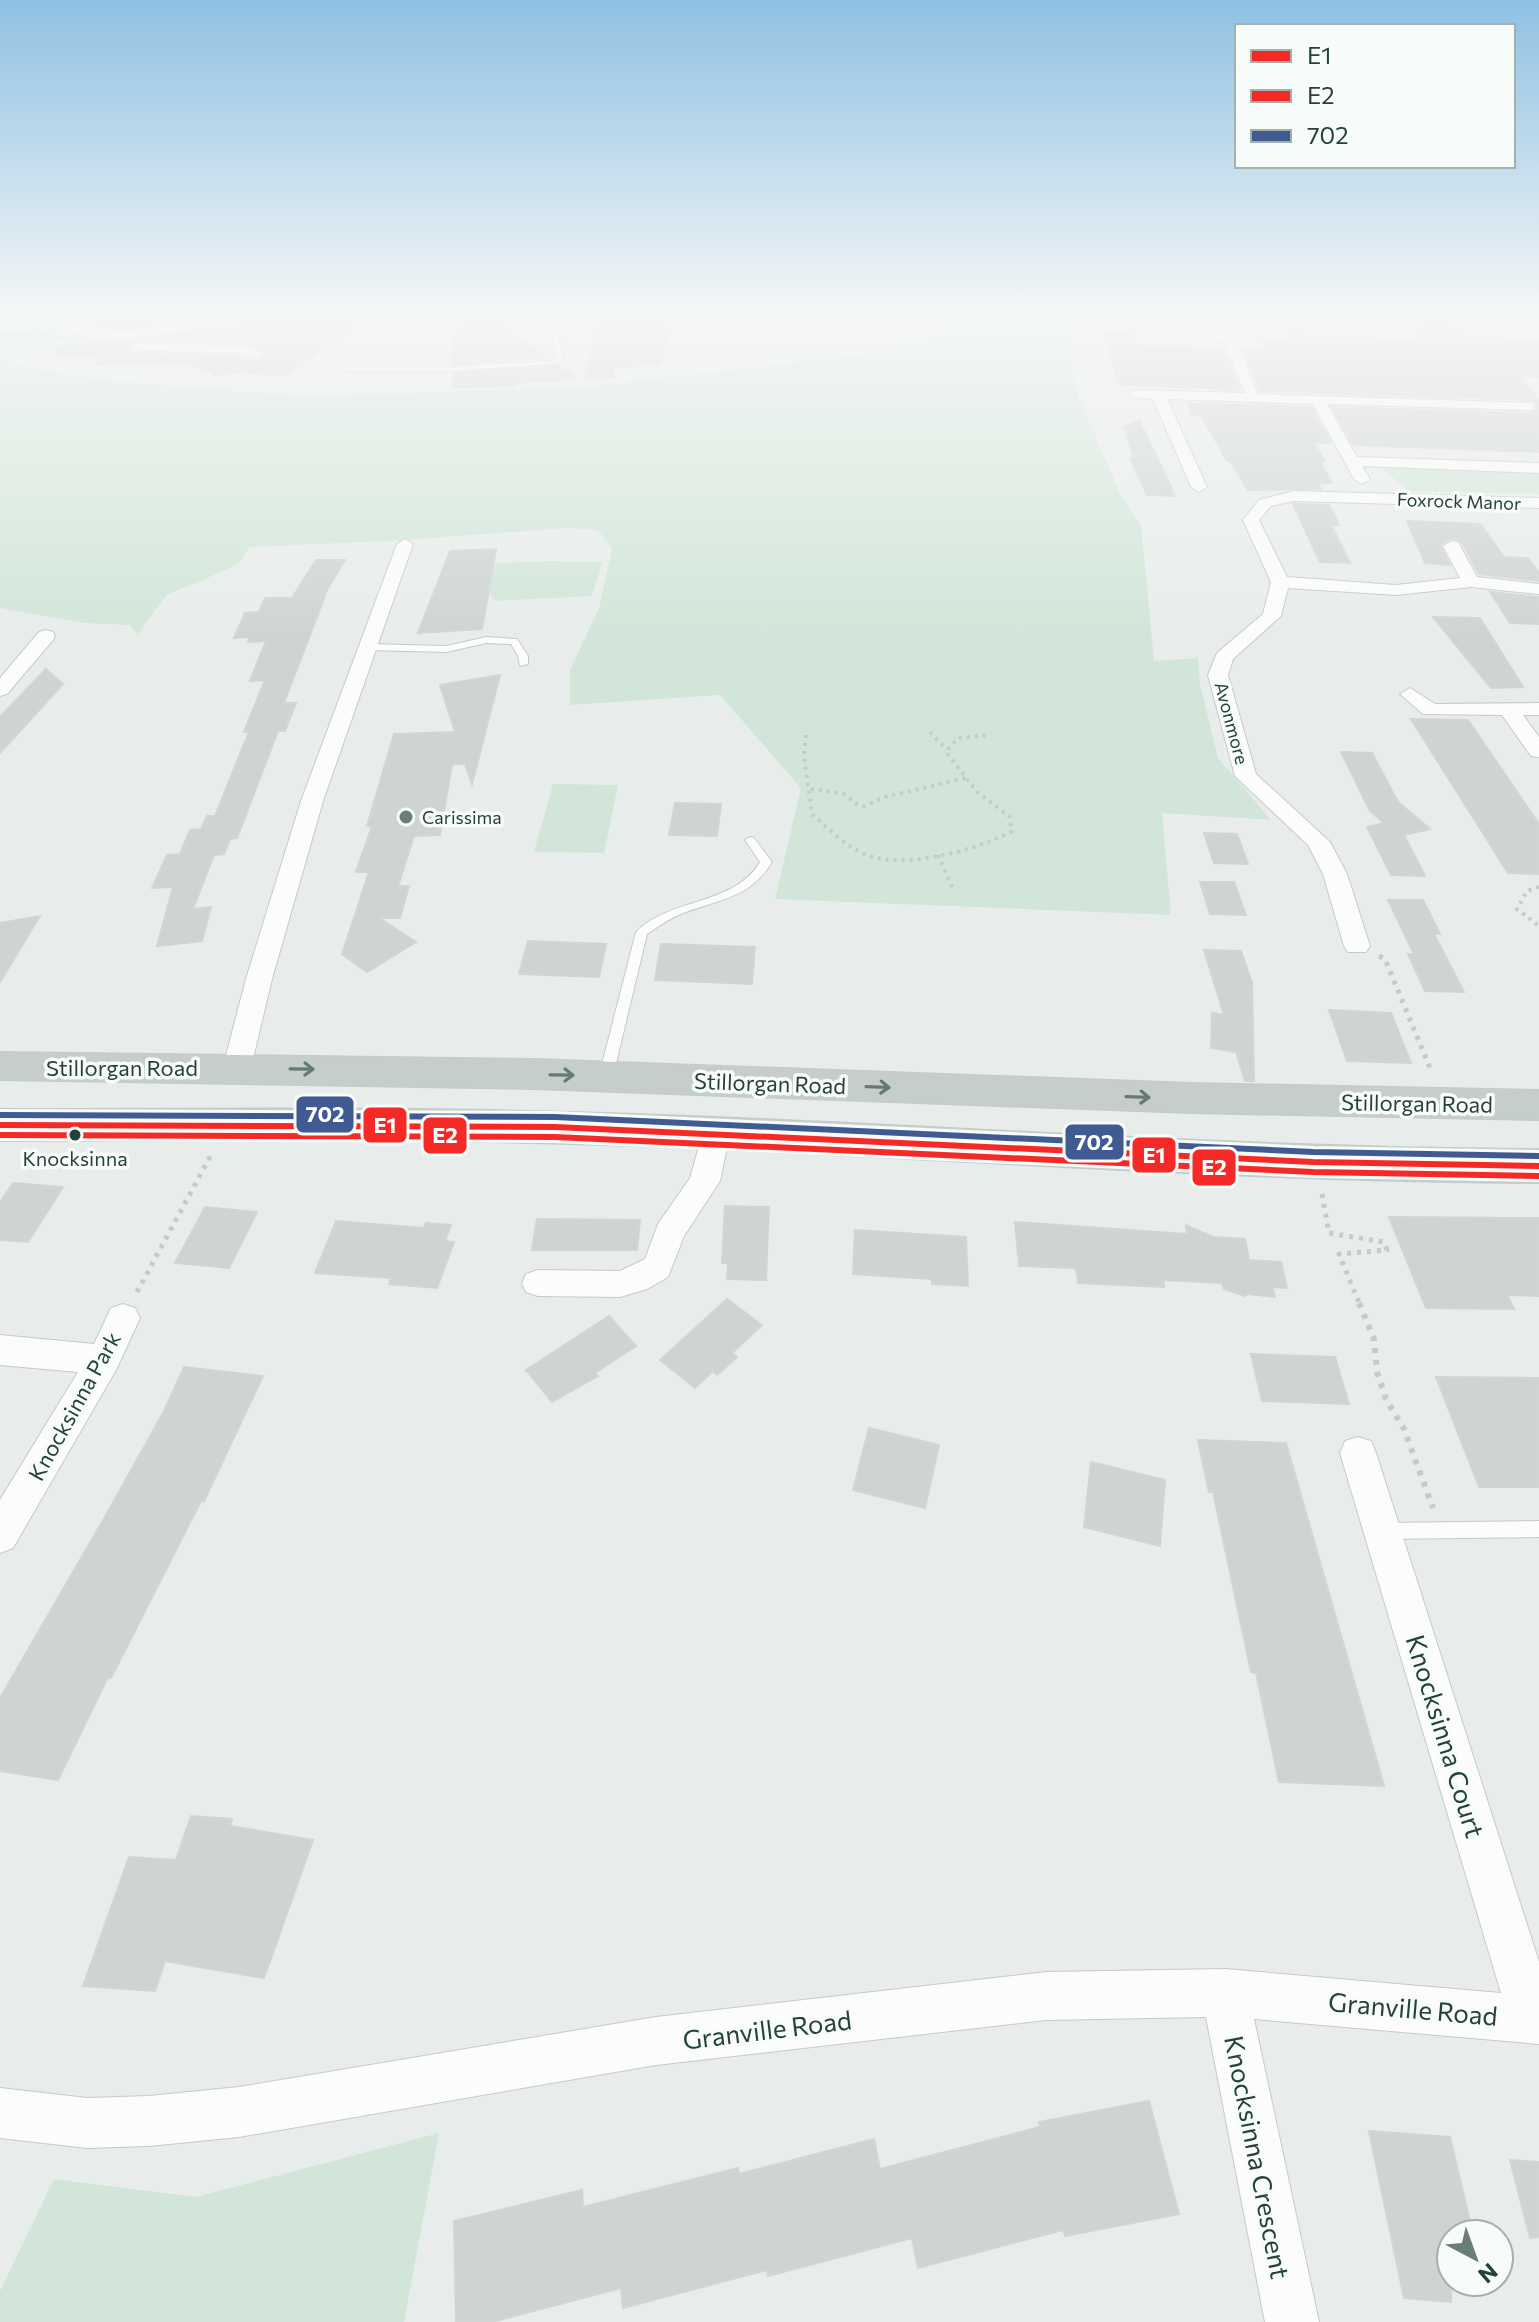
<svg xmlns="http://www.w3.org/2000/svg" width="1539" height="2322" viewBox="0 0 1539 2322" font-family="Commissioner,sans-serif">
<rect width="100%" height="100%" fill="#e8edeb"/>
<path fill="#d1e6d8" d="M1003,313H1052L1054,320H1062L1078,396L1123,500L1141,525L1154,661L1198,658L1200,684L1218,758L1271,820L1162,813L1171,915L775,899L801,788L720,695L570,705V670L599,608L612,549L598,530L568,528L390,541L249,547C246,552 243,559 238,563C234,567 173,593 167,594L138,634L129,625L85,623L0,608V320C23,327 45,327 64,339L25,358L5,363L102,380L305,396L575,388L912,349L981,320H1035L1004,318Z
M1376,464L1539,470V494L1409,491Z
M547,561L602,562L592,596L494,601L481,571L483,564Z
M553,784L618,785L604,853L534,852Z
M439,2133L404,2322H0V2291L54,2179L196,2197Z"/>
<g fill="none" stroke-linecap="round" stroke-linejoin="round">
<path stroke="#a9d4db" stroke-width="5" d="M0,335L86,338"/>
</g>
<path fill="#cfd4d2" stroke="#d1d6d4" stroke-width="2" d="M109,313H173L220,317L182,319L133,329L89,326Z
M223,313H339V318H365L288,375L282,376L240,372L214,376L211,372L192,367L195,364H98L105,357L49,356L74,336L91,342L132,341L130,350L133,353L245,357L257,361L266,356L265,351L248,343L141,340L183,333L234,330L243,324L236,316L224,317Z
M456,313H492L505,328L548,358L452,364L451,335L471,332Z
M602,314H671L661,364L613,368L614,377L584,379Z
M1416,318L1448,320L1458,334L1539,342V377L1519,376L1539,400V452L1353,445L1332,407L1529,413L1536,411L1537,403L1534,400L1260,391L1243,348L1266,349L1261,341L1295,342L1290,334L1424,341L1411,326L1421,327Z
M1104,333H1133L1137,346L1223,348L1240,390L1119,384Z
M558,365L578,379L516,383L517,386L453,387L452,374Z
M1188,403L1311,407L1331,443L1314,442L1324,461L1319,460L1332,483H1318L1321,489L1248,490L1230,461H1227L1201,415H1192Z
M1139,420L1167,478L1175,496L1147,495L1130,458H1134L1124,427Z
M1293,504L1329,505L1339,525H1331L1350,563L1320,562Z
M1407,521L1480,524L1504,557L1528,558L1539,573V581L1479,574L1461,541L1452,538L1440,545L1450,565L1425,563Z
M496,549L482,629L418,633L450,551Z
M316,560H345L328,588L284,703H296L285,731H278L237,838L230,839L224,854L214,855L193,909L211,907L202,941L157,946L173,887L152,888L167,855L180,854L190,830L201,829L207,816H215L249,732H244L265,680L250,681L266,641L248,642L250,637L234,638L245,613L259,612L265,598H292Z
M1490,592L1539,597V624L1510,623Z
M1433,617L1480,618L1523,687L1491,688Z
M46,669L63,684L0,753V717Z
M500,675L472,784L465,764H452L440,835L414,836L398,886H409L400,918H379L416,942L367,972L342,954L369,872H356L372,826H367L394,734L455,732L440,685Z
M1411,719L1468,720L1539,824V874L1508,873Z
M1341,752L1372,753L1398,802L1430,829L1404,835L1425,876L1391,875L1367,827L1384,823L1370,811Z
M675,803L721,804L717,836L669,835Z
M1204,833L1237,834L1248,864L1214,863Z
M1200,882H1234L1246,915L1210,914Z
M1388,900H1423L1440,934H1434L1464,992L1425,991L1408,954H1414Z
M40,916L0,982V923Z
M528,941L606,944L599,977L519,974Z
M661,944L755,947L752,984L655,980Z
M1204,950L1241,951L1252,983L1254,1081H1245L1236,1052L1211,1048L1212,1013L1224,1015Z
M1329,1010L1391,1013L1411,1063L1347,1061Z
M13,1183L63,1187L28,1242L0,1240V1202Z
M725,1206L769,1207L766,1280L727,1279L728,1263H722Z
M205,1207L257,1212L229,1268L175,1263Z
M1389,1217L1539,1218V1296L1507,1295L1514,1309L1426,1308Z
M537,1219L640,1220L637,1250H532Z
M336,1221L424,1228L426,1223L451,1225L445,1241L454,1242L437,1288L389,1284L391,1278L315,1273Z
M1015,1222L1187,1234L1186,1225L1213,1237L1245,1239L1249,1260L1281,1262L1287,1288L1272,1287L1275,1297L1248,1294L1245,1296L1224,1289L1222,1283L1163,1280L1164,1287L1078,1283L1076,1268L1019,1266Z
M855,1230L966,1237L968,1286L932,1284V1279L853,1274Z
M727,1299L762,1325L732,1353L737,1357L717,1375L713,1371L695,1388L660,1360Z
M609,1316L636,1346L595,1373L598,1376L552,1402L526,1370Z
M1251,1354L1335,1357L1349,1404L1262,1401Z
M184,1367L263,1376L204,1501H201L111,1678L108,1677L58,1780L0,1771V1698L106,1515L163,1413Z
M1436,1377L1539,1378V1487H1479Z
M869,1428L939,1445L925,1508L853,1490Z
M1198,1440L1286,1443L1384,1786L1279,1782L1256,1673L1251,1672L1213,1492H1209Z
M1091,1462L1165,1480L1160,1546L1084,1527Z
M191,1816L232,1819L230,1826L313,1840L264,1978L165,1961L155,1991L83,1986L129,1857L176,1860Z
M1149,2101L1179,2214L1065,2236L1063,2230L918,2268L912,2238L768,2276L767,2270L623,2308L621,2288L492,2322H456L454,2221L582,2190L583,2207L738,2168L739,2174L874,2139L880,2169L1040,2127L1039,2122Z
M1369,2131L1450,2137L1473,2234H1451V2302L1404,2298Z
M1510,2160L1539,2162V2237L1530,2238Z"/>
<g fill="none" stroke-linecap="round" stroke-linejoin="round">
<defs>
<path id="service" d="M547,313H553L564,357L555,364L448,371H347L344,369L347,367H448L551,361L558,356Z
M486,637L517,639L528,656V664L520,666L518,656L511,644L486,643L447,652L367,650L363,647L367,644L447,646Z
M750,837L754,838L772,862C751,897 722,899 686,912C672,917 660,925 647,934L613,1076L606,1081L601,1079L599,1076L636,932C671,897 734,906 760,862L745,840Z
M1539,1521V1537L1383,1539L1377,1537L1374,1531L1377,1525L1383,1523Z"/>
<path id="minor" d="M90,313H106L82,327L87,329L133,332L182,322L234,319L240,323L234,327C217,328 200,328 183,330C149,334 95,352 66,327Z
M1387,313H1401C1381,334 1294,325 1264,325L1269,333L1267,336L1236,340L1258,394L1534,403V409L1529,410L1327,404L1357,457L1539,463V473L1362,466L1370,479L1362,484L1354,479L1313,404L1167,399L1207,487L1199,492L1191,487L1153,399L1135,398L1128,394L1135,390L1245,393L1223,340H1168L1152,326L1169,318L1368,317ZM1174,325H1252L1256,331L1175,333L1167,327Z
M138,343L248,346L264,354L258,358L246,354L133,350V344Z
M1294,491L1539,498V508L1294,501L1271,506L1259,520L1287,577L1396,585L1460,578L1443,546L1452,541L1458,542L1477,577L1539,584V594L1471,587L1396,595L1288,588L1281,616L1233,659L1228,675L1256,774L1330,842L1347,874L1370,946L1366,952H1348L1344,946L1323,874L1308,845L1235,776L1208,675L1217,653L1263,614L1271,582L1243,520L1259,500Z
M405,539L413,544L323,801L272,979L251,1067L247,1074L237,1077L227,1074L223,1067L246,979L301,801L397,544Z
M46,630L53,632L55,636L53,640L7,694L0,696V678L39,632Z
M1410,688L1435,704L1539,703V715H1523L1539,737V757L1531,756L1502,715L1423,714L1400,694Z
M715,1122L725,1125L730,1133L720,1181L684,1236L668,1277L647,1289L620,1297L538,1296L526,1292L522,1283L526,1274L538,1270L620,1271L645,1259L658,1224L690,1178L705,1125Z
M123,1304L135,1308L140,1318L116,1370L13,1548L0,1553V1500L78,1372L0,1365V1335L94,1344L111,1308Z
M1358,1437L1371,1441L1376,1453L1539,1962V2044L1254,2019L1319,2322H1265L1206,2017L1046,2020L656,2065L239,2137L149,2146L87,2148L0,2138V2088L87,2098L149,2096L239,2087L656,2017L1046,1972L1225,1969L1501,1993L1340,1453L1345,1441Z"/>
<path id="trunk" d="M0,1052L535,1059L1191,1083L1539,1090V1120L1191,1113L535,1089L0,1080Z
M0,1109C211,1109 423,1106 634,1114C936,1124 1237,1148 1539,1149V1183C1237,1182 936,1157 634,1146C423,1138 211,1141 0,1141Z"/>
</defs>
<use href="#service" stroke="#c5cac8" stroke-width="2"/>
<use href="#minor" stroke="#c5cac8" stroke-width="2"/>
<use href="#trunk" stroke="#c3ccc9" stroke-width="2"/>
<path stroke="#c3ccca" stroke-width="4" stroke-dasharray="3 5" stroke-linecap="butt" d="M930,732L947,750
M806,735L804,755L812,814C829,829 846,847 867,855C904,870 978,850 1012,831L1009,816L977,792L946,752L958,738L988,735
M811,789L844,794L859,806H865L885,797L966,778
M938,855L953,889
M1539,887L1527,891L1517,909L1539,926
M1379,956L1383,958"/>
<path stroke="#c3ccca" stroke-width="5" stroke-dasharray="4 6" stroke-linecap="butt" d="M1379,956L1385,959L1432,1073
M1322,1194L1329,1233L1384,1242L1387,1250L1339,1254L1360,1305
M137,1292L212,1153"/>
<path stroke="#c3ccca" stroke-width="6" stroke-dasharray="5 7" stroke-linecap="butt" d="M1359,1303L1374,1339L1377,1372L1386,1399L1404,1429L1433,1508"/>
<use href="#service" fill="#fcfcfc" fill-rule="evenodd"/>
<use href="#minor" fill="#fcfcfc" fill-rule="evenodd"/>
<use href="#trunk" fill="#c6cecc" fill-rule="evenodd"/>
<defs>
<path id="bus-1" d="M0,1125L555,1127L1313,1162L1539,1166"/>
<path id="bus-2" d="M0,1135L555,1137L1313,1172L1539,1176"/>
<path id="bus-3" d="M0,1115L555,1117L1313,1152L1539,1156"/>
</defs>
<use href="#bus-1" stroke="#f7fbf9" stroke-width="12"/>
<use href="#bus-2" stroke="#f7fbf9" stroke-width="12"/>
<use href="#bus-3" stroke="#f7fbf9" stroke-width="12"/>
<use href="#bus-1" stroke="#f52a26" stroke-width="6"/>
<use href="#bus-2" stroke="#f52a26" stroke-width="6"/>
<use href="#bus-3" stroke="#3f5b92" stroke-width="6"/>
</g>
<defs><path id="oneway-shaft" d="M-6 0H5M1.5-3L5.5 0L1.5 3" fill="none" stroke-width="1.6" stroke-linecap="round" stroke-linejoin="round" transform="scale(2)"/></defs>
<g stroke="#657a74">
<use href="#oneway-shaft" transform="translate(302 1069) rotate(1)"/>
<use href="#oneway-shaft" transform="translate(562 1075) rotate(1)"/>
<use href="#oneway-shaft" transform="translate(878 1087) rotate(2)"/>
<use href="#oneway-shaft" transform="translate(1138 1097) rotate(2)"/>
</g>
<linearGradient id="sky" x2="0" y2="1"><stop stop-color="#8fc1e3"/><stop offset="0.49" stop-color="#f5f7f6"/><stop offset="1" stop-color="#f5f7f6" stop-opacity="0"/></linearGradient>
<rect width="1539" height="639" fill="url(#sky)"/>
<circle fill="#697e78" stroke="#f7fbf9" stroke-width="3" cx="406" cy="817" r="8"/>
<circle fill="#24423a" stroke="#f7fbf9" stroke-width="3" cx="75" cy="1135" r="7"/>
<g text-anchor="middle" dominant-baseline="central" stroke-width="7" stroke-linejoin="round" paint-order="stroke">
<g font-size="18" fill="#24423a" stroke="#f7fbf9">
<text transform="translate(1459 501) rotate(2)">Foxrock Manor</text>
<text transform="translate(1232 723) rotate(75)">Avonmore</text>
</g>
<g font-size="18" fill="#24423a" stroke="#f7fbf9" text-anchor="start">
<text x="422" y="817">Carissima</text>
</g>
<g font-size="20" fill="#24423a" stroke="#f7fbf9">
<text x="75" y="1158">Knocksinna</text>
</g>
<g font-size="22" fill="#24423a" stroke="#f7fbf9">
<text x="122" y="1067">Stillorgan Road</text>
<text transform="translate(770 1083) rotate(2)">Stillorgan Road</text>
<text transform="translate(1417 1103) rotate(1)">Stillorgan Road</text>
<text transform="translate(74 1406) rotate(-61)">Knocksinna Park</text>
</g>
<g font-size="26" fill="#24423a" stroke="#f7fbf9">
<text transform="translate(1446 1736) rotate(73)">Knocksinna Court</text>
<text transform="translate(1413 2008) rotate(5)">Granville Road</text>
<text transform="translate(767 2029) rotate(-7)">Granville Road</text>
<text transform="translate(1258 2157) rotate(79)">Knocksinna Crescent</text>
</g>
</g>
<g stroke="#f7fbf9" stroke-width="3">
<rect x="295" y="1095" width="60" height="39" rx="8" fill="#3f5b92"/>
<rect x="362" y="1106" width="46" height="38" rx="8" fill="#f52a26"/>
<rect x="422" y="1116" width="46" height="39" rx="8" fill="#f52a26"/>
<rect x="1064" y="1123" width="61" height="38" rx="8" fill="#3f5b92"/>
<rect x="1131" y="1136" width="46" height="38" rx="8" fill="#f52a26"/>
<rect x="1191" y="1148" width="46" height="39" rx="8" fill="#f52a26"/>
</g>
<g font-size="22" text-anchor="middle" font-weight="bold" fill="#fff">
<text x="325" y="1122">702</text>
<text x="385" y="1133">E1</text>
<text x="445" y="1143">E2</text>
<text x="1094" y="1150">702</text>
<text x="1154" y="1163">E1</text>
<text x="1214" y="1175">E2</text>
</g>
<rect x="1235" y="24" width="280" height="144" fill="#f7fbf9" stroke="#a3b1ad" stroke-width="2"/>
<rect x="1251" y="50" width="40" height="12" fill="#f52a26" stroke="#a3b1ad" stroke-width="2"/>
<text x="1307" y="64" font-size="24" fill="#24423a">E1</text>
<rect x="1251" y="90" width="40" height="12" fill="#f52a26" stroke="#a3b1ad" stroke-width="2"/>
<text x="1307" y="104" font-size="24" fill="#24423a">E2</text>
<rect x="1251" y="130" width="40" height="12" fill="#3f5b92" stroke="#a3b1ad" stroke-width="2"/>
<text x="1307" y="144" font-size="24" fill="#24423a">702</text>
<g transform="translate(1475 2258) rotate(139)"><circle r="38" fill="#f7fbf9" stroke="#a3b1ad" stroke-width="2"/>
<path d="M0-6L14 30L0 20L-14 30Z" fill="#697e78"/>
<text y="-12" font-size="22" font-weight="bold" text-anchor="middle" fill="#24423a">N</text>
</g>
</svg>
